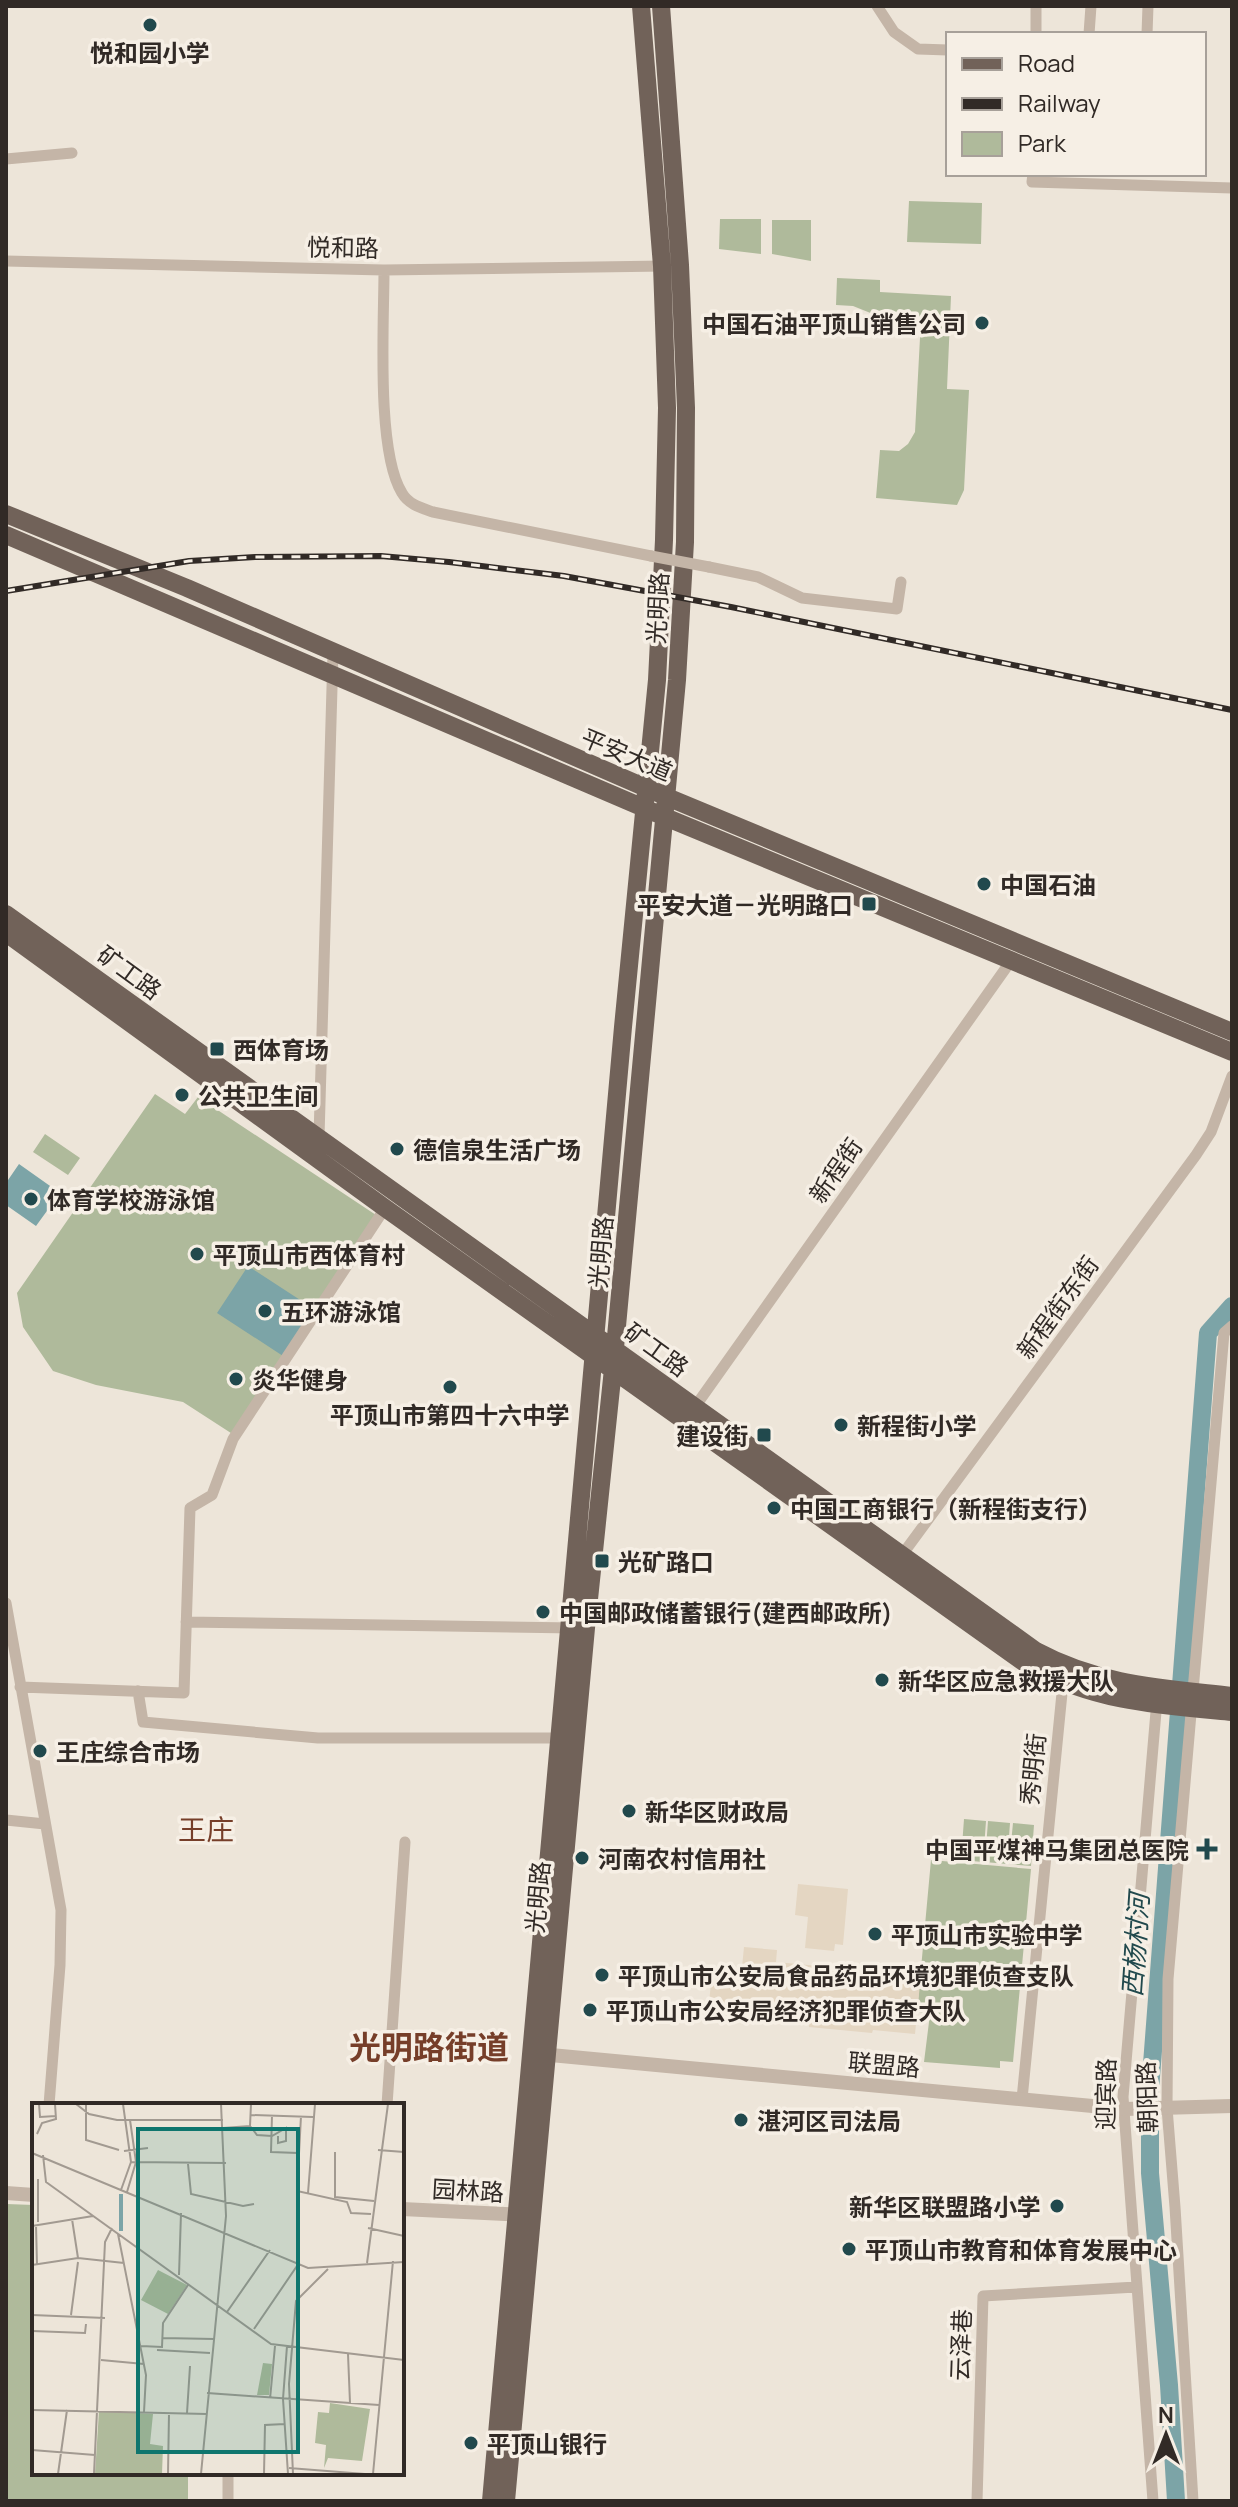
<svg xmlns="http://www.w3.org/2000/svg" width="1238" height="2507" viewBox="0 0 1238 2507" font-family="Manrope,'Noto Sans SC',sans-serif">
<rect width="100%" height="100%" fill="#ede5d9"/>
<path fill="#afba9b" d="M909,201L982,203L981,244L907,242Z
M720,219H761V254L719,249Z
M772,220H811V261L772,254Z
M837,278L880,280V292L951,296L947,389L969,390L964,490L957,505L876,498L880,450L899,451L908,444L915,432L921,319L878,316L853,306L836,305Z
M155,1094L185,1114L198,1097L376,1215L234,1435L183,1402L96,1385L53,1371L23,1327L17,1293Z
M45,1134L80,1158L68,1175L33,1152Z
M964,1819L986,1821L983,1862L961,1860Z
M988,1821L1010,1823L1007,1864L985,1862Z
M1013,1823L1034,1825L1031,1866L1009,1864Z
M931,1860L1031,1869L1013,2062L1000,2061V2068L924,2062L930,2014L917,2012Z
M6,2204L34,2205V2473H188V2501H6Z"/>
<path fill="#e4d6c2" d="M798,1884L848,1889L843,1945L835,1944L834,1951L805,1948L808,1917L795,1915Z
M744,1947L777,1950L776,1962L861,1970V1978L920,1984L915,2034L873,2030L872,2033L809,2027L810,2012L779,2007L758,2005L757,2016L708,2011L711,1984L740,1987Z"/>
<path fill="#7ca4a7" d="M19,1164L60,1193L36,1226L6,1205V1183Z
M248,1266L314,1309L283,1356L217,1313Z"/>
<g fill="none" stroke-linecap="round" stroke-linejoin="round">
<path stroke="#7ca4a7" stroke-width="18" d="M1176,2501L1169,2385L1150,2173V2090L1208,1333L1232,1306"/>
<path stroke="#c4b5a7" stroke-width="11" d="M877,6L894,32L918,49L948,50
M1036,34V6
M1089,34L1091,6
M1147,34L1148,6
M6,159L72,153
M1033,174L1032,182L1232,188
M6,261L384,270L665,266
M384,270C384,323 376,451 402,493C409,505 422,508 433,512L651,556
M709,567L758,577L802,598L897,609L901,582
M319,1137L333,653
M692,1411L1013,958
M902,1555L1196,1155L1211,1132L1232,1076
M6,1603L61,1910L60,1965L49,2105
M186,1622L574,1628
M20,1687L184,1693L190,1508L212,1495L233,1439L385,1208
M138,1691L143,1722L318,1738H560
M6,1820L45,1824
M1022,2099L1063,1683
M387,2105L405,1842
M228,2501V2473
M977,2501L983,2296L1136,2287
M1153,2501L1123,2097L1157,1700
M1193,2501L1175,2207L1167,2108L1168,1979L1224,1333L1232,1326"/>
<path stroke="#c4b5a7" stroke-width="14" d="M540,2054L1124,2109L1232,2106
M6,2193L34,2195
M402,2209L524,2215"/>
<path stroke="#716259" stroke-width="18" d="M6,514L187,588L667,797L1232,1032
M6,535L665,817L1232,1052
M6,914L1036,1651C1099,1685 1162,1688 1232,1696
M6,933L385,1208L1029,1666C1098,1702 1156,1705 1232,1712
M491,2501L623,1027L657,680L664,540L667,408L662,266L641,6
M506,2501L586,1628L613,1369L677,680L685,542L686,408L680,265L661,6"/>
<defs>
<path id="rail" d="M6,591L189,561L255,557L381,556L449,562L564,576L731,607L1232,710"/>
</defs>
<use href="#rail" stroke="#312a26" stroke-width="6"/>
<use href="#rail" stroke="#f6efe5" stroke-width="3" stroke-dasharray="9" stroke-linecap="butt"/>
<path stroke="#c4b5a7" stroke-width="11" d="M651,556L709,567"/>
</g>
<g fill="#21494d" stroke="#f6efe5" stroke-width="3">
<circle cx="150" cy="25" r="8"/>
<circle cx="982" cy="323" r="8"/>
<circle cx="984" cy="884" r="8"/>
<rect x="861" y="896" width="16" height="16" rx="4"/>
<rect x="209" y="1041" width="16" height="16" rx="4"/>
<circle cx="182" cy="1095" r="8"/>
<circle cx="397" cy="1149" r="8"/>
<circle cx="31" cy="1199" r="8"/>
<circle cx="197" cy="1254" r="8"/>
<circle cx="265" cy="1311" r="8"/>
<circle cx="236" cy="1379" r="8"/>
<circle cx="450" cy="1387" r="8"/>
<circle cx="841" cy="1425" r="8"/>
<rect x="756" y="1427" width="16" height="16" rx="4"/>
<circle cx="774" cy="1508" r="8"/>
<rect x="594" y="1553" width="16" height="16" rx="4"/>
<circle cx="543" cy="1612" r="8"/>
<circle cx="882" cy="1680" r="8"/>
<circle cx="40" cy="1751" r="8"/>
<circle cx="629" cy="1811" r="8"/>
<path d="M1203 1837h8v8h8v8h-8v8h-8v-8h-8v-8h8z"/>
<circle cx="582" cy="1858" r="8"/>
<circle cx="875" cy="1934" r="8"/>
<circle cx="602" cy="1975" r="8"/>
<circle cx="590" cy="2010" r="8"/>
<circle cx="741" cy="2120" r="8"/>
<circle cx="1057" cy="2206" r="8"/>
<circle cx="849" cy="2249" r="8"/>
<circle cx="471" cy="2443" r="8"/>
</g>
<g text-anchor="middle" dominant-baseline="central" stroke-width="7" stroke-linejoin="round" paint-order="stroke">
<g font-size="24" font-weight="bold" fill="#312a26" stroke="#f6efe5" text-anchor="start">
<text x="150" y="52" text-anchor="middle">悦和园小学</text>
<text x="966" y="323" text-anchor="end">中国石油平顶山销售公司</text>
<text x="1000" y="884">中国石油</text>
<text x="853" y="904" text-anchor="end">平安大道－光明路口</text>
<text x="233" y="1049">西体育场</text>
<text x="198" y="1095">公共卫生间</text>
<text x="413" y="1149">德信泉生活广场</text>
<text x="47" y="1199">体育学校游泳馆</text>
<text x="213" y="1254">平顶山市西体育村</text>
<text x="281" y="1311">五环游泳馆</text>
<text x="252" y="1379">炎华健身</text>
<text x="450" y="1414" text-anchor="middle">平顶山市第四十六中学</text>
<text x="857" y="1425">新程街小学</text>
<text x="748" y="1435" text-anchor="end">建设街</text>
<text x="790" y="1508">中国工商银行（新程街支行）</text>
<text x="618" y="1561">光矿路口</text>
<text x="559" y="1612">中国邮政储蓄银行(建西邮政所)</text>
<text x="898" y="1680">新华区应急救援大队</text>
<text x="56" y="1751">王庄综合市场</text>
<text x="645" y="1811">新华区财政局</text>
<text x="1189" y="1849" text-anchor="end">中国平煤神马集团总医院</text>
<text x="598" y="1858">河南农村信用社</text>
<text x="891" y="1934">平顶山市实验中学</text>
<text x="618" y="1975">平顶山市公安局食品药品环境犯罪侦查支队</text>
<text x="606" y="2010">平顶山市公安局经济犯罪侦查大队</text>
<text x="757" y="2120">湛河区司法局</text>
<text x="1041" y="2206" text-anchor="end">新华区联盟路小学</text>
<text x="865" y="2249">平顶山市教育和体育发展中心</text>
<text x="487" y="2443">平顶山银行</text>
</g>
<g font-size="24" fill="#312a26" stroke="#f6efe5">
<text transform="translate(343 247) rotate(1)">悦和路</text>
<text transform="translate(657 608) rotate(-87)">光明路</text>
<text transform="translate(627 754) rotate(23)">平安大道</text>
<text transform="translate(130 972) rotate(36)">矿工路</text>
<text transform="translate(835 1170) rotate(-55)">新程街</text>
<text transform="translate(600 1252) rotate(-85)">光明路</text>
<text transform="translate(1057 1307) rotate(-54)">新程街东街</text>
<text transform="translate(657 1349) rotate(36)">矿工路</text>
<text transform="translate(1032 1769) rotate(-84)">秀明街</text>
<text transform="translate(537 1897) rotate(-85)">光明路</text>
<text transform="translate(884 2064) rotate(5)">联盟路</text>
<text transform="translate(1105 2094) rotate(-89)">迎宾路</text>
<text transform="translate(1146 2097) rotate(-92)">朝阳路</text>
<text transform="translate(468 2190) rotate(3)">园林路</text>
<text transform="translate(960 2345) rotate(-88)">云泽巷</text>
</g>
<g font-size="26" font-style="italic" fill="#21494d" stroke="#f6efe5">
<text transform="translate(1135 1945) rotate(-86)">西杨村河</text>
</g>
<g font-size="28" fill="#763e29" stroke="#f6efe5">
<text x="206" y="1829">王庄</text>
</g>
<g font-size="32" font-weight="bold" fill="#763e29" stroke="#f6efe5">
<text x="429" y="2047">光明路街道</text>
</g>
</g>
<g transform="translate(32 2103)">
<rect width="372" height="372" fill="#ede5d9"/>
<path d="M126,167L155,182L136,211L109,197ZM231,260L240,261L237,292H225ZM298,300L338,306L330,358L296,355L292,365L294,342L283,340L286,309L297,310ZM67,308L121,311L118,341L131,343L130,371H63Z" fill="#afba9b"/>
<path fill="none" stroke="#7ca4a7" stroke-width="4" d="M89,128V91"/>
<path fill="none" stroke="#a29a91" stroke-width="2" d="M7,1L8,14L24,13M44,1L57,11L85,17H191M54,1V37L87,47M219,12L281,14M240,12L239,49L266,50M269,13L265,88L315,99L319,110L339,111M218,23L225,32L240,33L254,25V38L246,40V33M191,25L218,23L219,1M5,31L10,20L24,16L23,1M346,47L372,49M92,48L116,45M303,49V94L342,98M0,50L276,165L372,159M11,52L14,79L239,241L372,257M99,59L194,60M156,61L159,91L211,103L222,101M6,76V119M89,87L99,59L91,1M95,89L104,59L98,17M276,90L283,1M40,116L46,155M4,122L5,162M0,123L61,113M336,125L372,133M86,131L114,272L112,309M335,160L356,1M0,162L46,155L92,160M147,172L149,110M195,209L238,147M0,212L73,215M39,212L46,159M222,226L267,160M0,228L53,230L54,221M130,235L182,236M109,243L130,244L131,220L156,182M255,243L251,296L256,371M125,247L178,250M316,251L318,300M69,257L112,261M175,290L347,302M238,296L243,243M0,307L175,311M155,310L158,263M0,347L63,352M257,365L333,371M26,371L35,307M62,371L73,139L80,125M136,371L137,310M169,371L194,113L189,1M232,371L233,322L253,321M261,371L257,281L264,198L296,166M341,371L361,158"/>
<path fill="#0f766e" fill-opacity="0.15" stroke="#0f766e" stroke-width="4" d="M106,26H266V349H106Z"/>
<rect width="372" height="372" fill="none" stroke="#312a26" stroke-width="4"/>
</g>
<rect width="1238" height="2507" fill="none" stroke="#312a26" stroke-width="16"/>
<rect x="946" y="32" width="260" height="144" fill="#f6efe5" stroke="#a7a099" stroke-width="2"/>
<rect x="962" y="58" width="40" height="12" fill="#716259" stroke="#a7a099" stroke-width="2"/>
<text x="1018" y="72" font-size="24" fill="#312a26">Road</text>
<rect x="962" y="98" width="40" height="12" fill="#312a26" stroke="#a7a099" stroke-width="2"/>
<text x="1018" y="112" font-size="24" fill="#312a26">Railway</text>
<rect x="962" y="132" width="40" height="24" fill="#afba9b" stroke="#a7a099" stroke-width="2"/>
<text x="1018" y="152" font-size="24" fill="#312a26">Park</text>
<g transform="translate(1166 2435)" stroke="#f6efe5" stroke-width="6" paint-order="stroke">
<path d="M0-6L14 30L0 20L-14 30Z" fill="#312a26"/>
<text y="-12" font-size="22" font-weight="bold" text-anchor="middle" fill="#312a26">N</text>
</g>
</svg>
